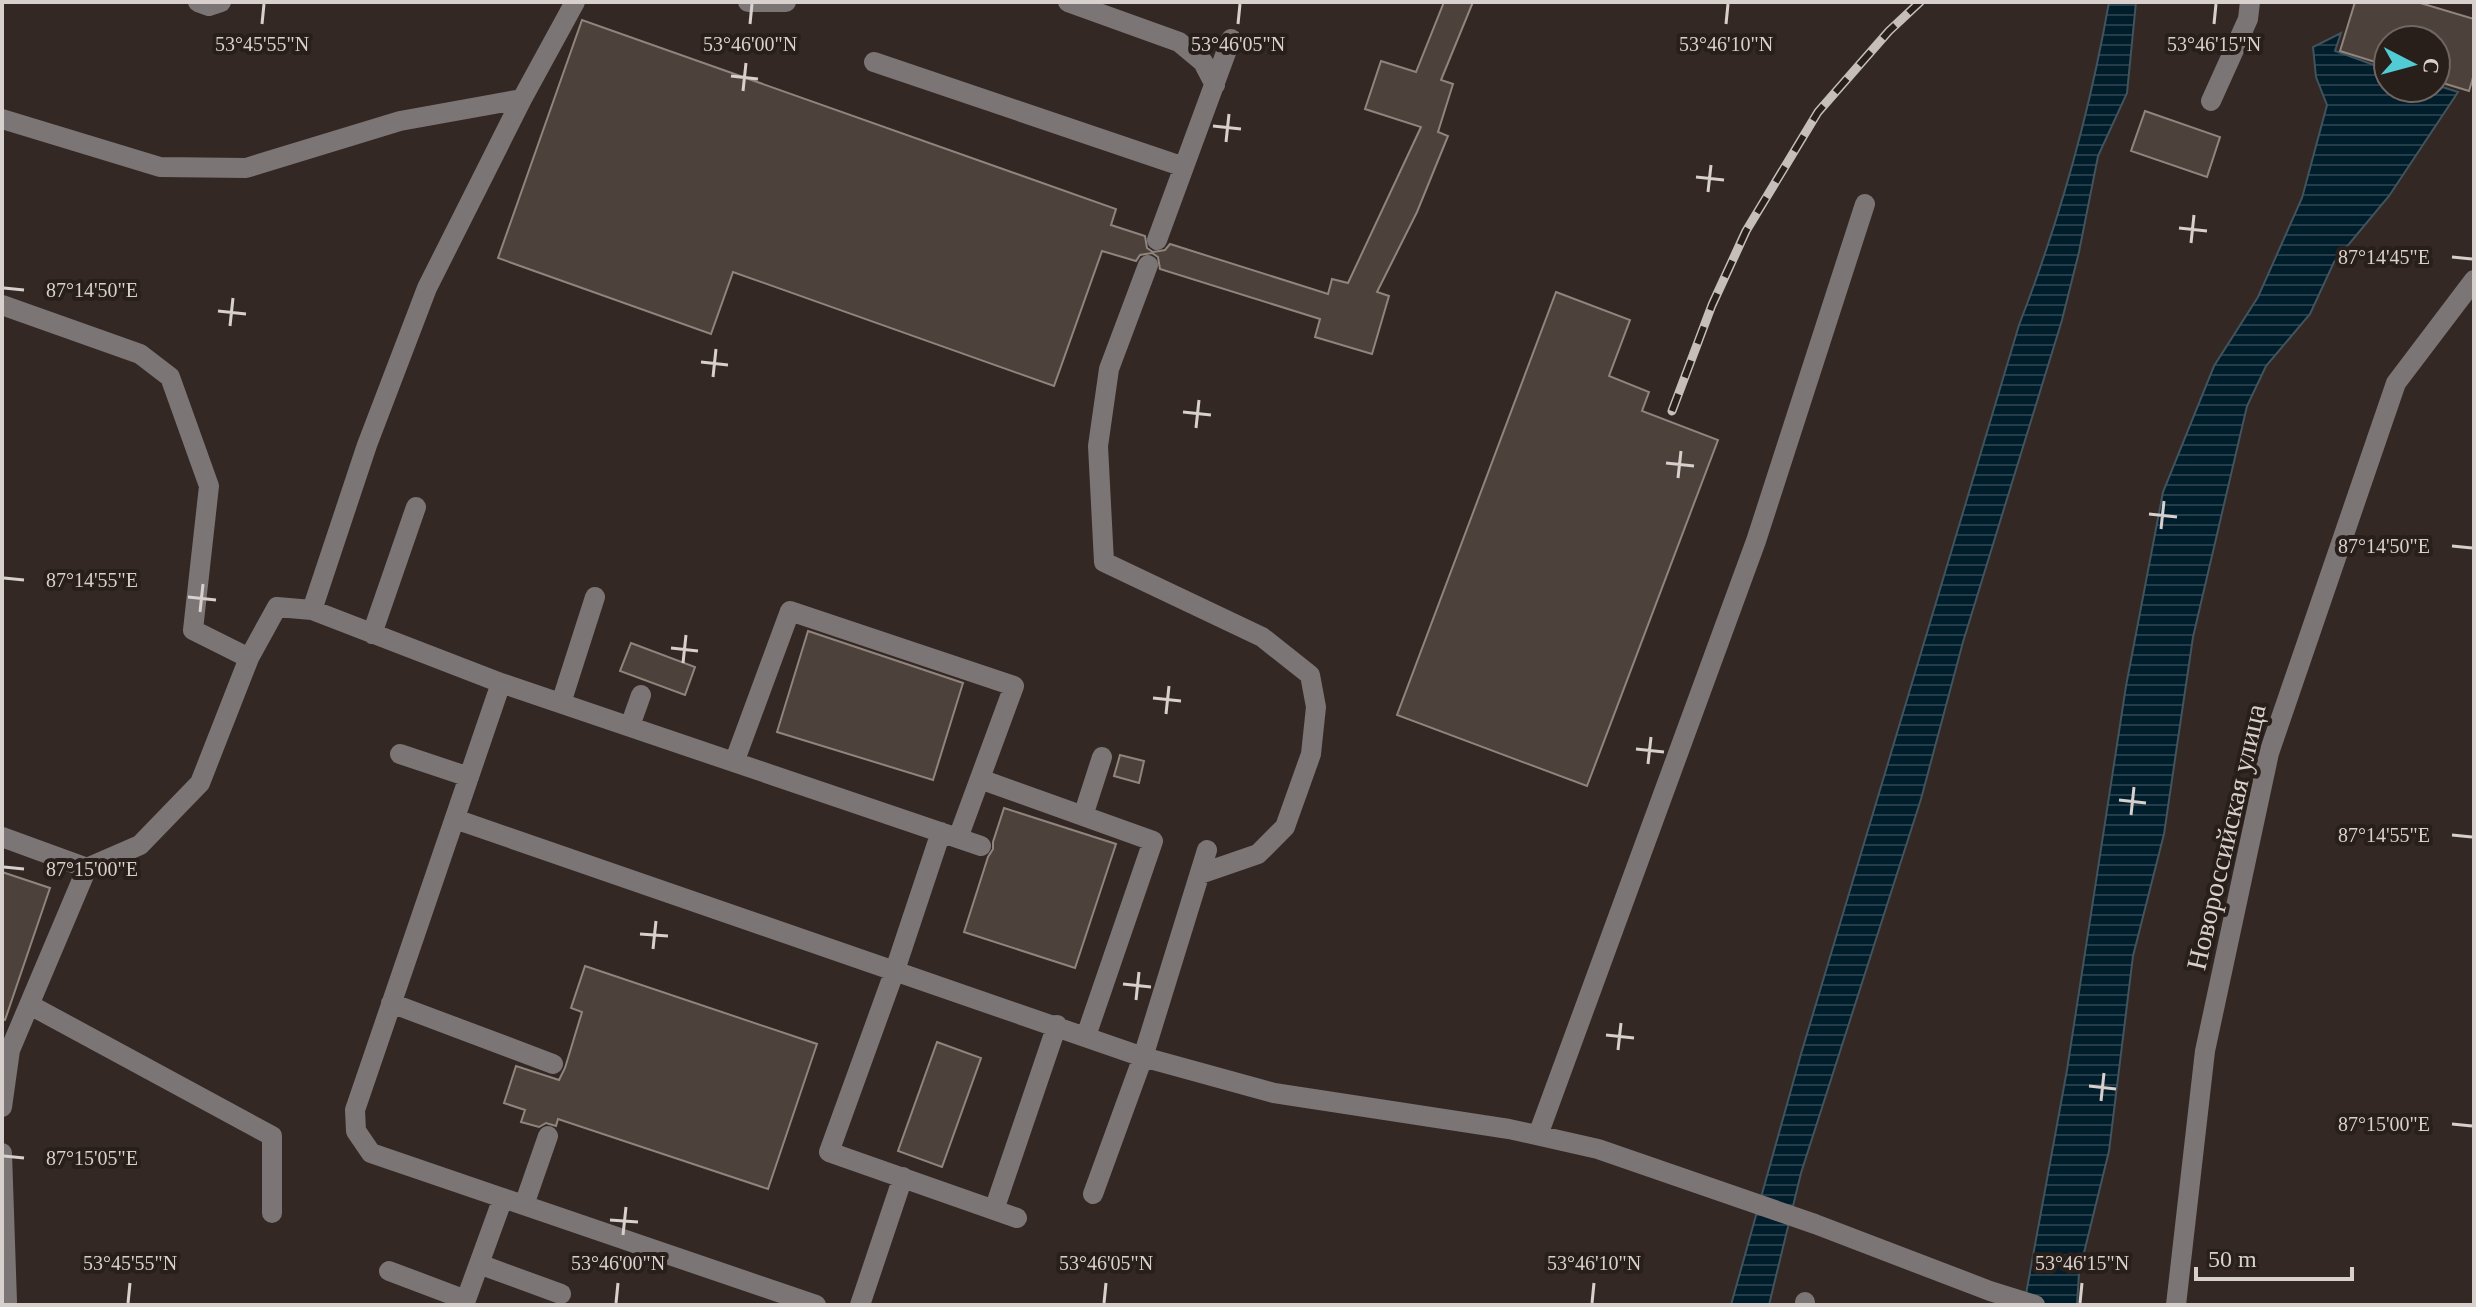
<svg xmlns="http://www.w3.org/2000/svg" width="2476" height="1307" viewBox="0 0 2476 1307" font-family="Georgia,serif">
<defs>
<pattern id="water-rules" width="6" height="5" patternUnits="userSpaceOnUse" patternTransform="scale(2)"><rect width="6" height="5" fill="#001d2b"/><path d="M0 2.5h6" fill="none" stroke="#243d49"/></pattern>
</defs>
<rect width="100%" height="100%" fill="#332824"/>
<path fill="url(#water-rules)" stroke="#41535c" stroke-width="2" d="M2109,2H2136L2127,93L2098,156L2079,252L2062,320L1963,642L1921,799L1801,1173L1769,1305H1731L1801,1054L2019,325C2059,222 2090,111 2109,2Z
M2341,33L2335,51L2388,70V88H2436V85L2458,92L2389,196L2334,262L2310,314L2266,366L2247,406L2193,637L2164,834L2133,956L2109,1151L2079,1273L2077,1305H2024L2067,1070L2126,686L2163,492L2214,366L2258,297L2302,198L2327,105L2316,77L2313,47Z"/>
<path fill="#4c423b" stroke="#90857d" stroke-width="2" d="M1444,2H1473L1441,80L1453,84L1438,132L1448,136L1417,212L1377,292L1389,296L1372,354L1315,337L1320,319L1160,269L1158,257L1152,253L1140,255L1136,261L1102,251L1054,386L733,272L711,334L498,258L582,20L1116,209L1111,225L1145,236L1147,248L1153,252L1165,250L1170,244L1328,294L1332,279L1348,283L1421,127L1365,109L1381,61L1416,72Z
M2355,2H2417L2474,19V74L2469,91L2436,81V40H2388V66L2340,51Z
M2145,111L2220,137L2207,177L2131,151Z
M1556,292L1630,320L1609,376L1649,392L1642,411L1718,440L1587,786L1397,715Z
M808,631L963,683L933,780L777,732Z
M631,643L695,667L685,695L620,671Z
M1120,755L1144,761L1139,783L1114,776Z
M1004,808L1116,844L1075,968L964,932L988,857L993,849V842Z
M2,872L50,888L5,1020L2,1019Z
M585,966L817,1044L768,1189L558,1119L556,1126L546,1123L539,1127L521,1122L525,1110L504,1103L516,1066L559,1080L565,1068L582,1012L571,1008Z
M937,1042L981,1058L942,1167L898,1151Z"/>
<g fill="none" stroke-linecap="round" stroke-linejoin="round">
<path stroke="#7b7575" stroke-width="20" d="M198,2L209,6L221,2
M748,2H786
M1068,2L1179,42L1203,62L1215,85
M874,62L1184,167
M2211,101L2248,19L2250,2
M2,119L160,167L246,168L400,121L522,99
M1157,240L1231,39
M1148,265L1109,369L1098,446L1104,562L1262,637L1310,675L1316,707L1311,754L1285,827L1258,854L1200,874
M2,305L140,354L170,377L209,486L193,630L249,658
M312,610L367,445L427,288L522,99L575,2
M372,634L416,507
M501,683L355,1110L356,1131L371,1153L816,1305
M561,703L595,597
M630,726L641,695
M400,754L469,777
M735,760L790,611L1014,686L958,838
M980,779L1153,841L1086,1036
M1083,816L1102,757
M455,819L1143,1057L1274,1093L1509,1129L1598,1149L1815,1224L1990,1291L2035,1305
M941,832L895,970L829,1152L1017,1218
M2,837L87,868L140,845L200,783L249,658L277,607L312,610L501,683L981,846
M391,1003L553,1064
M30,1005L272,1136V1213
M2,1107L10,1050L87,868
M1538,1135L1756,541L1865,204
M2,1153L7,1302
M1093,1194L1143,1057L1207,850
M524,1205L548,1136
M994,1210L1057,1025
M479,1264L561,1294
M389,1271L466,1300
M464,1305L503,1198
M860,1305L903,1177
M1805,1305V1302
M2176,1305L2205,1051L2269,753L2396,383L2474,280"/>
<defs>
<path id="rail" d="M1672,411L1712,305L1746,231L1818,112L1889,31L1920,2"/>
</defs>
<use href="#rail" stroke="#c6bebb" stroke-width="9"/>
<use href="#rail" stroke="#291f1a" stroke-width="6" stroke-dasharray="18" stroke-linecap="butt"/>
</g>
<path fill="none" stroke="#d8d0cd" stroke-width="3" d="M262,24L264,4M750,24L752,4M1238,24L1240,4M1726,24L1728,4M2214,24L2216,4M731,76L758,79M743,91L746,63M1213,126L1241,129M1226,142L1229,114M1696,177L1724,180M1708,192L1711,165M2179,228L2207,231M2191,243L2194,215M2452,257L2472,259M4,288L24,290M218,311L246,314M230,326L233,298M701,362L728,365M713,377L716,349M1183,412L1211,415M1196,428L1199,400M1666,463L1694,466M1678,478L1681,451M2149,514L2177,517M2161,529L2164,501M2452,546L2472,548M4,578L24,580M188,597L216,600M200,612L203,584M671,648L698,651M683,663L686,635M1153,698L1181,701M1166,714L1169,686M1636,749L1664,752M1648,764L1651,737M2119,800L2146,803M2131,815L2134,787M2452,835L2472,837M4,867L24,869M640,934L668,936M653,949L656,921M1123,984L1151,987M1136,1000L1139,972M1606,1035L1634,1038M1618,1050L1621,1023M2089,1086L2116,1089M2101,1101L2104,1073M2452,1124L2472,1126M4,1156L24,1158M610,1220L638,1222M623,1235L626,1207M128,1303L130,1283M616,1303L618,1283M1104,1303L1106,1283M1592,1303L1594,1283M2080,1303L2082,1283"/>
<g text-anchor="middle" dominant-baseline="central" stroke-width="8" stroke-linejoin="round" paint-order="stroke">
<g font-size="28" fill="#d8d0cd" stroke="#291f1a">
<text transform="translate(2226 837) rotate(-77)">Новороссийская улица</text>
</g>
</g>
<g font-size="20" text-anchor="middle" fill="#d8d0cd" stroke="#291f1a" stroke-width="8" stroke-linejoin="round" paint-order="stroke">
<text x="262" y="51">53°45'55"N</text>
<text x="750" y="51">53°46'00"N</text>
<text x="1238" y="51">53°46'05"N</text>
<text x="1726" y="51">53°46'10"N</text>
<text x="2214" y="51">53°46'15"N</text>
<text x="2384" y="264">87°14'45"E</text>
<text x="92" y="297">87°14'50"E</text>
<text x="2384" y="553">87°14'50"E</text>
<text x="92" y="587">87°14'55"E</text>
<text x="2384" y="842">87°14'55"E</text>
<text x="92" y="876">87°15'00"E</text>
<text x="2384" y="1131">87°15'00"E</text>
<text x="92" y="1165">87°15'05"E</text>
<text x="130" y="1270">53°45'55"N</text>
<text x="618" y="1270">53°46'00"N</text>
<text x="1106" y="1270">53°46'05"N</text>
<text x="1594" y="1270">53°46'10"N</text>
<text x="2082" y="1270">53°46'15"N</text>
</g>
<rect width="2476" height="1307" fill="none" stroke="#d8d0cd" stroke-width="8"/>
<g transform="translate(2412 64) rotate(96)"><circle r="38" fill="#291f1a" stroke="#6f6662" stroke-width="2"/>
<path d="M0-6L14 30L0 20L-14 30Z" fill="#51ccd5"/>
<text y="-12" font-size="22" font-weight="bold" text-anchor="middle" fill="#d8d0cd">С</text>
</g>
<path d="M2196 1267v12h156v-12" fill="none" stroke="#d8d0cd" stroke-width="4"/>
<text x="2208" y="1267" font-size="24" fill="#d8d0cd" stroke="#291f1a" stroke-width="6" paint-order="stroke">50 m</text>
</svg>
